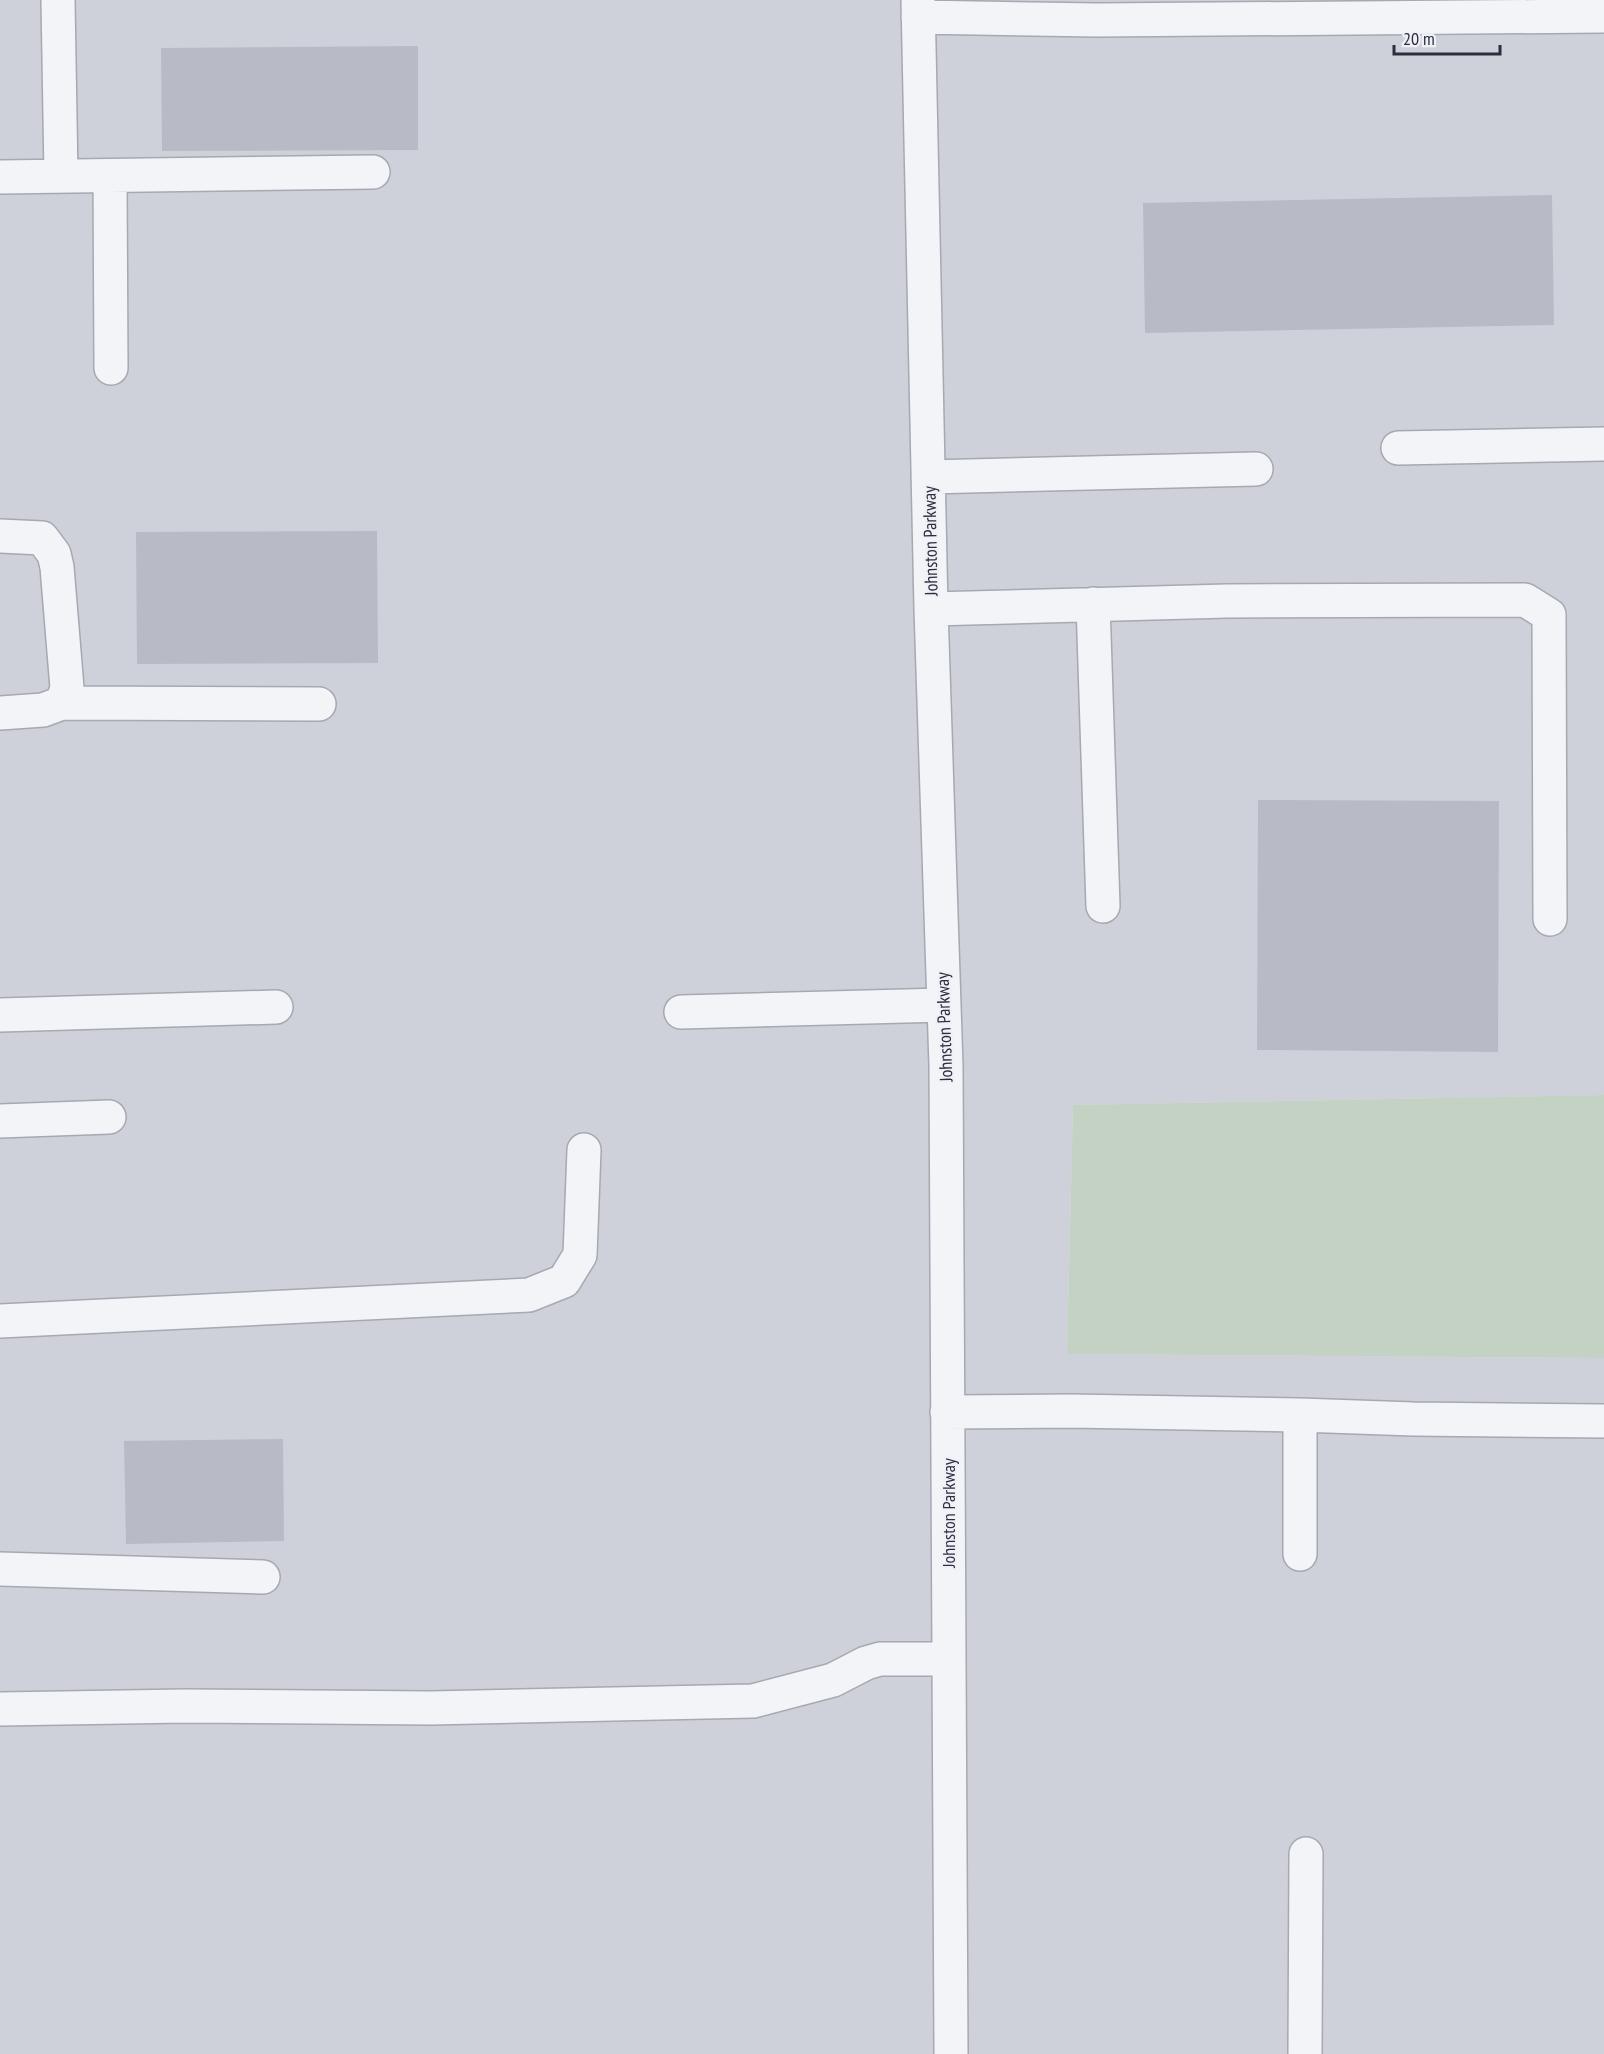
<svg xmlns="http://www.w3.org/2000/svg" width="1604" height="2054" viewBox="0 0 1604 2054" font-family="'PT Sans Narrow',sans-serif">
<rect width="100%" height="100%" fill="#e0e2e8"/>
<path fill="#ced1da" d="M0,0H1604V1095L1073,1105L1067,1354L1604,1358V2054H0Z"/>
<path fill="#c3d2c2" d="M1604,1095V1358L1067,1354L1073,1105Z"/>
<path fill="#b8bbc5" d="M418,46V150L162,151L161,48Z
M1552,195L1554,325L1145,333L1143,203Z
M377,531L378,663L137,664L136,532Z
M1258,800L1499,801L1498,1052L1257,1050Z
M283,1439L284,1541L126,1544L124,1441Z"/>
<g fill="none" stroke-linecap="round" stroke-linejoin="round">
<defs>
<path id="minor" d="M58,0L61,176
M918,0L931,609L946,1066L951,2054
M918,17L1097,20L1604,16
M110,176L111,368
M0,177L373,172
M1398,448L1604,444
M928,477L1256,469
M0,536L42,538L54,554L57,567L67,688L62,703L43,710L0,713
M1093,604L1103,906
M931,609L1227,601L1525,600L1549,615L1550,919
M62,703L319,704
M681,1012L943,1005
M0,1015L276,1007
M0,1121L109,1117
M0,1321L529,1295L564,1281L580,1255L584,1150
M947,1412L1071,1411L1300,1415V1554
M1300,1415L1413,1419L1604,1421
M0,1569L263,1577
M0,1709L185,1706L431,1708L753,1701L833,1680L866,1663L880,1659H949
M1305,2054L1306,1854"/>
</defs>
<use href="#minor" stroke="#a6a8b2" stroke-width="36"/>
<use href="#minor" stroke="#f3f4f7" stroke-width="33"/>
</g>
<g text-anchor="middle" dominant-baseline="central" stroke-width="4.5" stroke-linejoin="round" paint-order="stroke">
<g font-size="18" fill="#2a2e3f" stroke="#f0f1f6">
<text transform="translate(930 541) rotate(-91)">Johnston Parkway</text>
<text transform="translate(944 1027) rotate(-92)">Johnston Parkway</text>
<text transform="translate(948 1513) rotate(-90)">Johnston Parkway</text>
</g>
</g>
<path d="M1394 45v9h106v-9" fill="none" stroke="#2a2e3f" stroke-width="3"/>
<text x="1403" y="45" font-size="18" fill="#2a2e3f" stroke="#f0f1f6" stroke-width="4.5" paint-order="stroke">20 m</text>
</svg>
